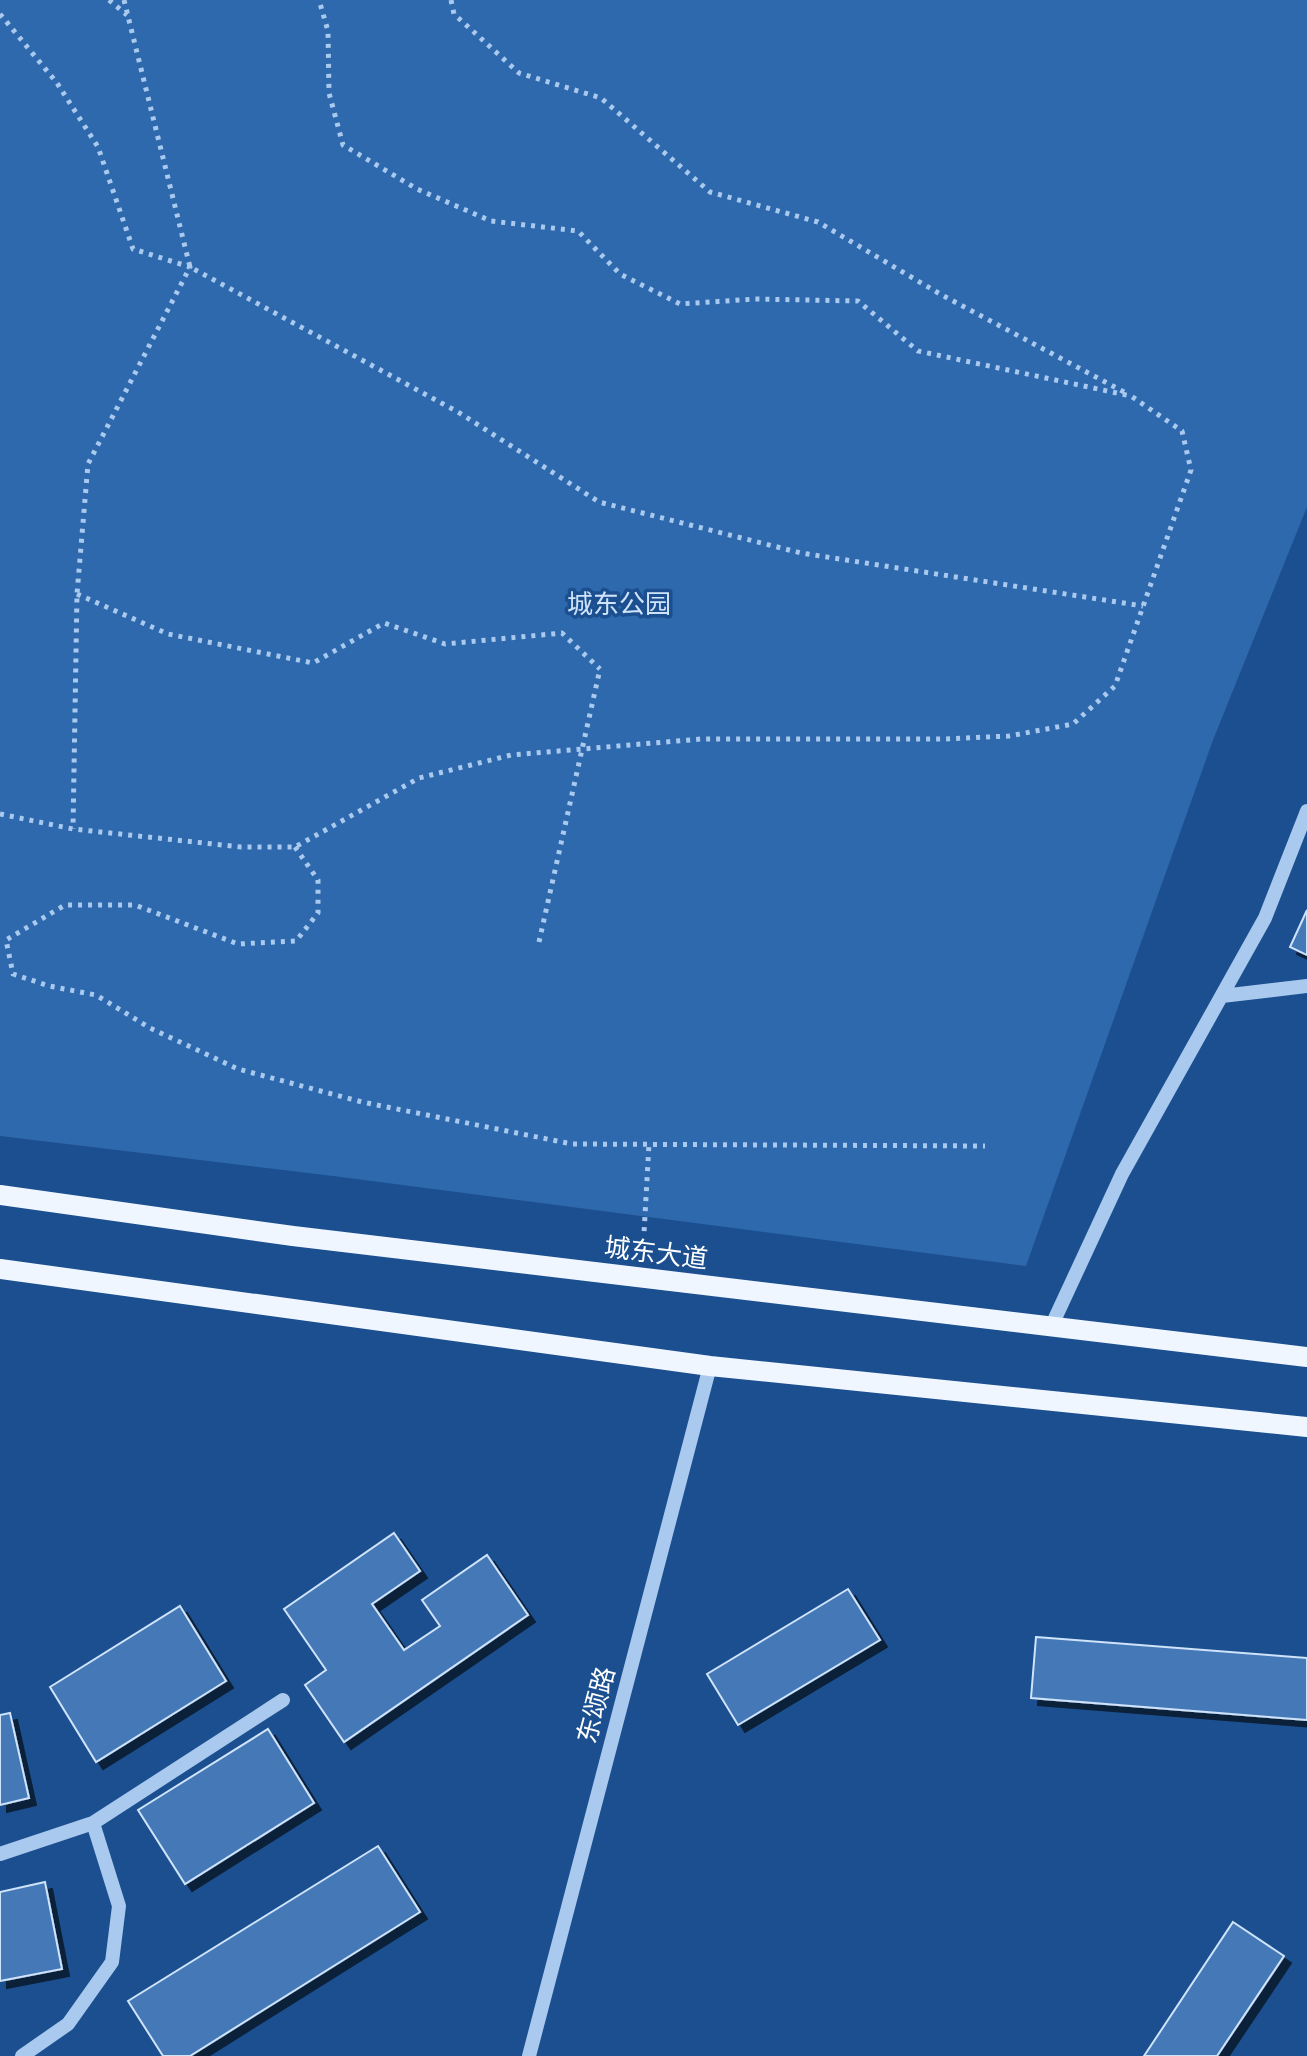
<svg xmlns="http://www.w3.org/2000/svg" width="1307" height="2056" viewBox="0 0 1307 2056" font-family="'Asap Condensed','Noto Sans SC',sans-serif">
<defs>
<filter id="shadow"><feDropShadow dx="7" dy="7" stdDeviation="0" flood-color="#0009"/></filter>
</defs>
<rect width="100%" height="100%" fill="#1b4f8f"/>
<path fill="#2e69ad" d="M0,0H1307V507L1213,740L1026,1266L333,1176L0,1136Z"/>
<path fill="#4478b7" stroke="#cfe3fa" stroke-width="2" filter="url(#shadow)" d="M1307,910V955L1290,947Z
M394,1533L420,1571L372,1604L404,1650L440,1626L422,1600L487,1555L528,1615L344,1742L305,1685L326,1670L284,1609Z
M848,1589L880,1640L738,1725L707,1674Z
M180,1606L226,1681L96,1762L50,1687Z
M1036,1637L1307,1658V1720L1031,1698Z
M10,1713L29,1798L0,1805V1715Z
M268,1729L314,1803L185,1884L138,1810Z
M378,1846L420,1912L190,2056H163L128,2001Z
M45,1882L62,1969L0,1981V1892Z
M1233,1922L1284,1956L1217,2056H1144Z"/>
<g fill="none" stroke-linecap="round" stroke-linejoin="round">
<path stroke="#a9c9ee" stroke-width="5" stroke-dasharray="4 6" stroke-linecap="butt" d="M109,0L127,15
M124,0L190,267L458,412L599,502L801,553L1143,606
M451,0L454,14L519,73L601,98L710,192L818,222L940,294L1124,392
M0,14L57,83L98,147L133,249L190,267L88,464L77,594L73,829
M77,594L168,634L313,663L384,623L445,644L562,633L600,669
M0,814L73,829L241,847H295L419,778L511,755L701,739H944L1009,736L1073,724L1115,686L1191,470L1182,431L1131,396L918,351L858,301L755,299L680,304L620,274L578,231L491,221L417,189L343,145L329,93L328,31L319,0
M295,847L318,880V913L296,941L238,944L135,905H65L6,940L13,974L49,986L96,995L150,1028L238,1069L362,1102L572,1144L985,1146
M643,1251L649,1144"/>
<path stroke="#a9c9ee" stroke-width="14" d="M1222,996L1307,986
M1051,1327L1122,1174L1265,918L1307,811
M0,1854L93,1823
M22,2056L68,2024L112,1962L119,1906L93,1823L283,1700
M529,2056L710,1366"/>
<path stroke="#f0f6ff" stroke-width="20" d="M0,1195L293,1236L1307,1357
M0,1269L710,1366L1307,1427"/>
<path stroke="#a9c9ee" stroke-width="5" stroke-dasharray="4 6" stroke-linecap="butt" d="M539,942L600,669"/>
</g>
<g text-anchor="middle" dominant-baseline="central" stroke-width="7" stroke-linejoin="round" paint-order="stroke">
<g font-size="26" fill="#cfe3fa" stroke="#1b4f8f">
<text x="619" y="604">城东公园</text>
</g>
<g font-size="26" fill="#fff" stroke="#1b4f8f">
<text transform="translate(656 1253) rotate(7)">城东大道</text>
<text transform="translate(596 1705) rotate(-75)">东颂路</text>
</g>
</g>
</svg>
